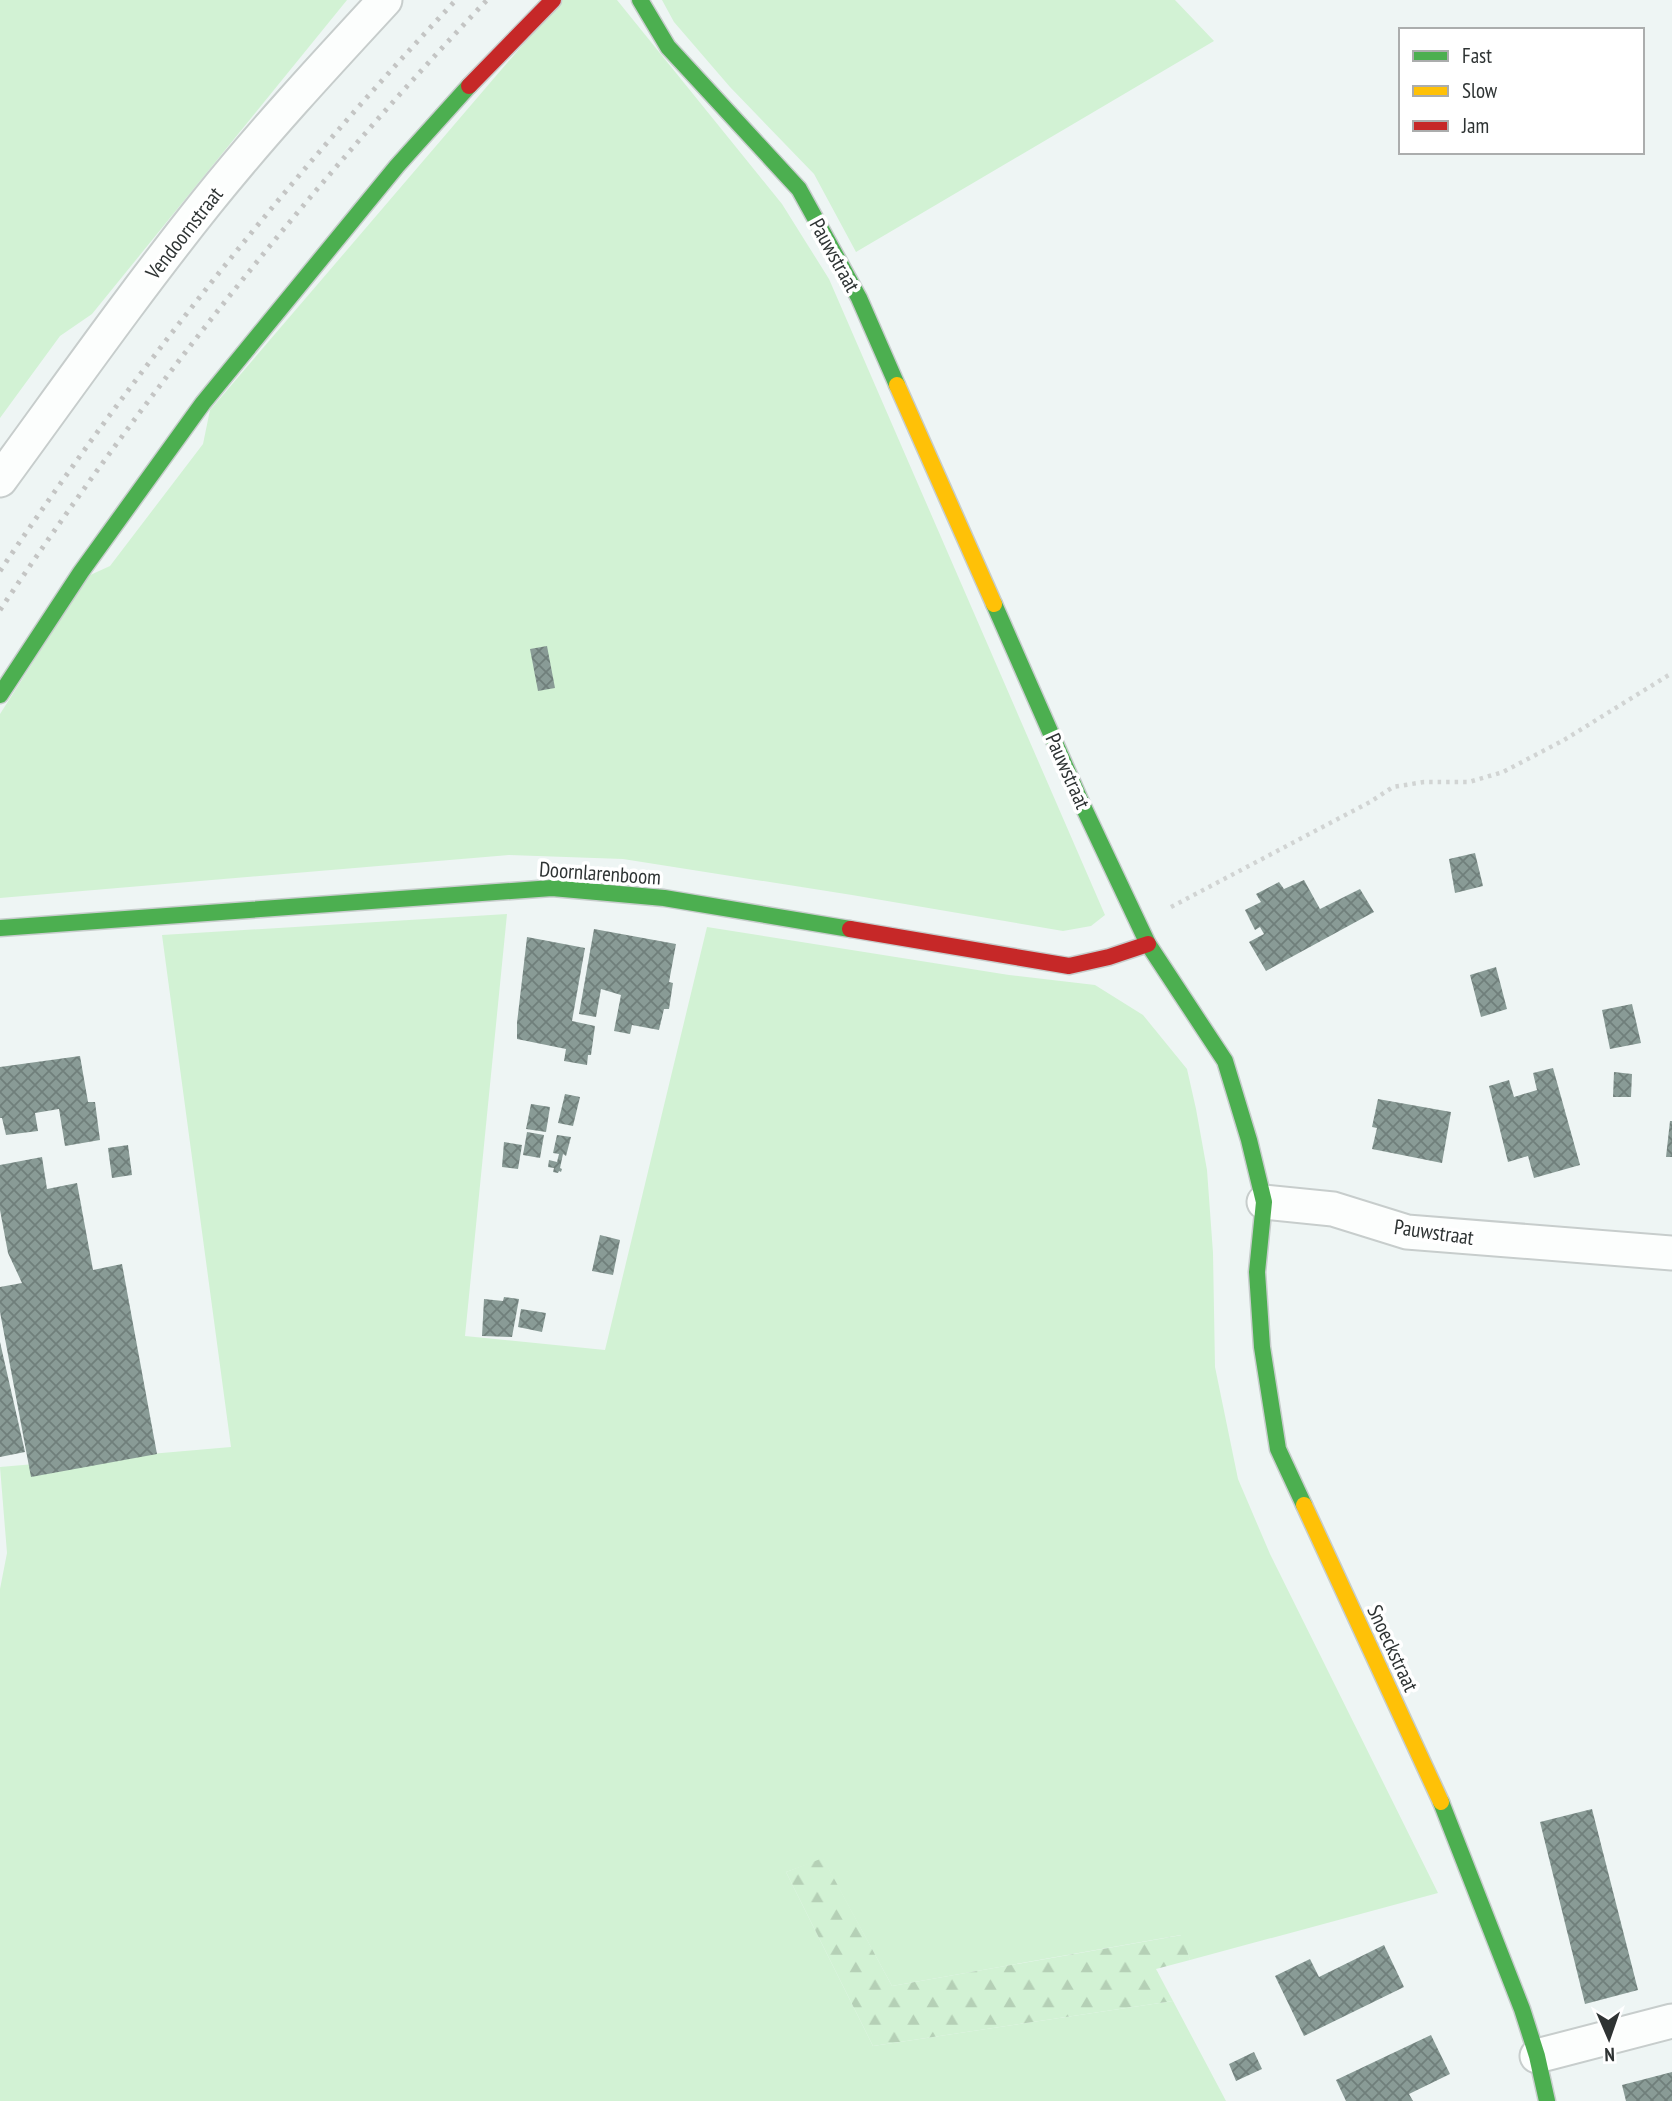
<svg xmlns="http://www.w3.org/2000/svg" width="1672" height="2101" viewBox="0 0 1672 2101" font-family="'PT Sans Narrow',sans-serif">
<defs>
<pattern id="forest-firs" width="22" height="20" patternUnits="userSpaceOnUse" patternTransform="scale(1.75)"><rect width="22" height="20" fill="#d2f2d4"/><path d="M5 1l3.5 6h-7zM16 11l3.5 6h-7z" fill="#b5d0b6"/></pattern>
<pattern id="building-cross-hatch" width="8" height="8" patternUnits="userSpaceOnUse" patternTransform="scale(1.75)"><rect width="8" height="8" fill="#899b96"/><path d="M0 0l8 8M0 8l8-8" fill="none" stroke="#707f7b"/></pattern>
</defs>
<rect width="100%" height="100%" fill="#eef5f4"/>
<path fill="#d2f2d4" d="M0,0H347L92,314L60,336L0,418Z
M561,0H617L782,204L829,279L1105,915L1091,926L1063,931L852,895L623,859L509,855L0,898V714L88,576L110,566L203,444L210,410Z
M662,0H1175L1214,41L856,252L814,174L730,87L674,22Z
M507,914L465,1336L605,1350L707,927L1009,975L1095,985L1143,1015L1187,1069L1196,1109L1207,1170L1213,1253L1215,1367L1238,1479L1270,1554L1438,1893L1190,1960L1181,1935L892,1986L823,1859L786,1872L873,2046L1173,2001L1226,2101H0V1589L7,1553L0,1467L231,1447L162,935Z"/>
<path fill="url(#forest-firs)" d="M823,1858L892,1986L1182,1935L1190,1960L1156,1969L1173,2001L873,2046L786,1872Z"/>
<path fill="url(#building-cross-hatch)" d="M547,646L555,688L538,691L530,649Z
M1475,853L1483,886L1455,893L1449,859Z
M1304,880L1320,909L1360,889L1374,912L1266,971L1249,942L1264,934L1260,927L1255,930L1245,910L1261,902L1256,894L1279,882L1284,889Z
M594,929L676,944L669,982L673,983L669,1009H664L659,1030L632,1025L630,1034L614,1031L621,995L601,989L596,1017L579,1014Z
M527,937L585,948L572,1021L595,1026L591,1055H588L587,1065L564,1061L566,1049L517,1039V1023Z
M1496,967L1507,1009L1481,1017L1470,975Z
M1632,1004L1641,1043L1610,1049L1602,1010Z
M80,1056L88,1102H95L100,1140L65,1146L59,1109L35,1113L38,1131L6,1135L2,1118H0V1067Z
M1553,1068L1580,1165L1534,1178L1528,1156L1508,1162L1489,1086L1509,1080L1514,1097L1537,1090L1533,1073Z
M1614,1072L1632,1074L1631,1097H1613Z
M565,1094L580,1097L573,1126L558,1123Z
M1378,1099L1451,1112L1442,1163L1372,1149L1377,1128L1372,1127Z
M531,1104L550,1107L546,1132L526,1129Z
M1670,1121H1672V1157H1666Z
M527,1132L544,1135L540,1158L523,1155Z
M557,1135L571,1137L566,1156L563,1154L560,1168L562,1169L561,1172L559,1171L558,1173L553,1172L554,1168L548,1167L549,1160L557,1162L559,1154L553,1153Z
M504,1142L522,1145L518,1169L502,1167Z
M128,1145L132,1175L112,1178L108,1148Z
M42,1157L47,1189L77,1183L93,1270L122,1264L157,1454L31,1477L0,1312V1287L22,1283L8,1253L0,1210V1165Z
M600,1235L620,1240L613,1275L592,1271Z
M504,1297L519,1299L512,1337L482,1336L484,1299L503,1301Z
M521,1309L546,1313L542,1332L518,1327Z
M0,1342L25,1452L0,1457Z
M1592,1809L1638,1990L1585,2004L1540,1822Z
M1384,1945L1404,1987L1304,2036L1275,1976L1310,1959L1319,1977Z
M1431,2035L1450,2074L1409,2094L1413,2101H1346L1336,2080Z
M1254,2052L1262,2069L1236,2081L1229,2064Z
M1672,2072V2101H1626L1622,2085Z"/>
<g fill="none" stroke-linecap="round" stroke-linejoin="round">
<defs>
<path id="street" d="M0,480C68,387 134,293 206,203C262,133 324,66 385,0
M1264,1202L1333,1209L1407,1232L1672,1253
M1537,2056L1672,2021"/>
<path id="fast" d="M640,0L668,47L799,189L859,298L897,385
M994,604L1081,802L1148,944L1225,1061L1249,1140L1264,1202L1257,1272L1262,1347L1278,1449L1304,1505
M0,695L81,572L203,403L397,166L469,86
M0,928L552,888L664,898L850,929
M1441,1802L1522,2009L1537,2056L1547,2101"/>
<path id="slow" d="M897,385L994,604
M1304,1505L1441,1802"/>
<path id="jam" d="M469,86L553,0
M850,929L1069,966L1109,957L1148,944"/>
</defs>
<use href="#street" stroke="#c7cdcc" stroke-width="37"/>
<use href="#fast" stroke="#c7cdcc" stroke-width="19"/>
<use href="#slow" stroke="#c7cdcc" stroke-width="19"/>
<use href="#jam" stroke="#c7cdcc" stroke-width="19"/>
<path stroke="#d1d4d3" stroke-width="4.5" stroke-dasharray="3.5 5" stroke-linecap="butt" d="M1171,907L1370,802L1393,787L1424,782H1469L1503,772L1564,740L1672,673"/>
<use href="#street" stroke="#fcfefd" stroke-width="33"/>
<use href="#fast" stroke="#4caf50" stroke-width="16"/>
<use href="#slow" stroke="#ffc107" stroke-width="16"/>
<use href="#jam" stroke="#c62828" stroke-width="16"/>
<path stroke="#c4c5c4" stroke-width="5" stroke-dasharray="3.5 7" stroke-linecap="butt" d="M0,571C136,369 289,177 456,0
M0,610C145,394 307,189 487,0"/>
</g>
<g text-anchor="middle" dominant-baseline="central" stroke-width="7" stroke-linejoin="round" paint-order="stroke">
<g font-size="21" fill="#2e3333" stroke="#fff">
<text transform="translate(184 233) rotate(-52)">Vendoornstraat</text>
<text transform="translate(835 255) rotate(61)">Pauwstraat</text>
<text transform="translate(1068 771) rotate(66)">Pauwstraat</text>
<text transform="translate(600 873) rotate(4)">Doornlarenboom</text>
<text transform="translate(1434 1232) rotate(8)">Pauwstraat</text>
<text transform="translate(1393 1648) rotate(65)">Snoeckstraat</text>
</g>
</g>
<rect x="1399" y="28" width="245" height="126" fill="#ffffff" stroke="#abadad" stroke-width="2"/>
<rect x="1413" y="51" width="35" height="10" fill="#4caf50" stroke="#abadad" stroke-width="2"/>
<text x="1462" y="63" font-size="21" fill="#2e3333">Fast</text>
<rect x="1413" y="86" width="35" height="10" fill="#ffc107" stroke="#abadad" stroke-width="2"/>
<text x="1462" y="98" font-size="21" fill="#2e3333">Slow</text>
<rect x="1413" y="121" width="35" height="10" fill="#c62828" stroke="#abadad" stroke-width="2"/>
<text x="1462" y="133" font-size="21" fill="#2e3333">Jam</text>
<g transform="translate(1609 2038) rotate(178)" stroke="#ffffff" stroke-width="5" paint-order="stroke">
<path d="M0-5L12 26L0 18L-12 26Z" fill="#2e3333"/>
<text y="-10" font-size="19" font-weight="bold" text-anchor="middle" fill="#2e3333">N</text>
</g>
</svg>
